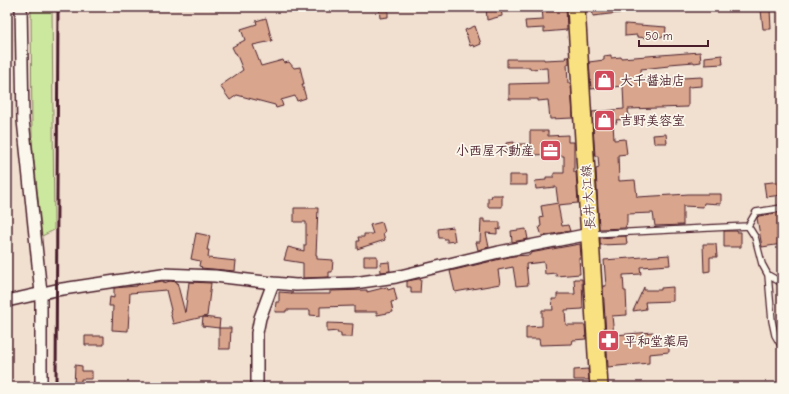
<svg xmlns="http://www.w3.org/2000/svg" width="789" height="394" viewBox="0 0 789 394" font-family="'Comic Neue','Klee One',sans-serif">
<rect width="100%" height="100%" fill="#f1dfd0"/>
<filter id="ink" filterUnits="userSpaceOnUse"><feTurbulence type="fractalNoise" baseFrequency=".025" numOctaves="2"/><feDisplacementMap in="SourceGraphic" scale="8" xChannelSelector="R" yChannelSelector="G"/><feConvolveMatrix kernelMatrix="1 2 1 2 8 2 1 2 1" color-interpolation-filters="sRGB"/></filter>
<g filter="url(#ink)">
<path fill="#cce79e" stroke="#8b8364" d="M31,7H52L54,230L42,236L32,141Z"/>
<path fill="#d9a68d" stroke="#4a1f2b" d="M379,7H388V17L380,18Z
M486,7H501L502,16L487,20Z
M542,7H566L567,30L544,32V28L526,29L525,21L543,20Z
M592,7H627V12L593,16Z
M770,9L771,29H763L761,10Z
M266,18L272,41L253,45L261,66L283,60L284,63L289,62L294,68L300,67L304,84H302L306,98L297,101L295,96L281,100L283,106L276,108L275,105L237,95L230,100L220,86L243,70L236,53H235L232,47L245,40L241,29L257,24L256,21Z
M625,24L666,27L665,37L649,36V38L637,37V35L625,36Z
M475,26L481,44L474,47L473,45L470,46L465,30Z
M700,52L701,62L694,63V62L669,64V66L641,69L642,80L702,77V86L688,87V107L628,109L629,119L616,120L617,123H613L614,140L625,139L627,154L618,155L619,181L635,180L637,197L689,194H721V204L704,203L703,207L683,206V225L655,226L653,213L627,214V223L625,228L599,229L596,169L599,168L598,156H595L592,112L624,109L623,86L591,89L589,62L604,60V56L611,55V58L621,57V58Z
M722,55L723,64L705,65V57Z
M565,57H569V64H567L568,83H571L573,118L550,119L548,100L538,101V99H509V84L548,83L547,68L530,69V67H507V59H544V60L566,59Z
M530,131H548V136L568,135V142H574V172H576L578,203L558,205L562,226L568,225L570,231L542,236L539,227L541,226L540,218L543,217L541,206L558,203L556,187L536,189L535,181L546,180V177H554V173H564V156H558V154L507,156L506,143L514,142V144H530Z
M666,134L667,143H654L653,135Z
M509,175H527V185H509Z
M782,181V195L766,197L764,183Z
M492,195H502V207H488V198H491Z
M294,208H318L316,255H317V259L333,260L332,272H329V277L303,278V263L284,260L288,247L304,251V245H306V222H294Z
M782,212V244L762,247L757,218L759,216Z
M481,219H484V222H500V230L497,229V234L486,233L489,247L478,250L476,242H480Z
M382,222L385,232L383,233L385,240L357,249V241H359L358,237H364V234H373L370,225Z
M453,227L455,241L447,242V239H444V238H439L438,229Z
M526,229L528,239L512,242L511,231Z
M724,231H737V232H741V247H724Z
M196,233L210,236L207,250H209L208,258L236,261L235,271L201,268L202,267L199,266L200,261L191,259Z
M626,236L627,244L600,245V238Z
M580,244L581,257L579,258L580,274L556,276V273L545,274L544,262L526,264L528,285L516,286L513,267L498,270L500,284L455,292L450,271L513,256L530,255V253Z
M703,244H716L717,257H710V271L704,272Z
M669,255L670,265L640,267L641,274L623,275L624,291H626L627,315L612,316L614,335L653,332L654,344L669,343V352L649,354V363L608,367L603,286H606L604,260Z
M364,256H377V266H364Z
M389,262L390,271L381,272L380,263Z
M418,279H421L420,293H411V287H407V281Z
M574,279H582L583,309L565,310L566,325H585L586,339L573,340L572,344L540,345L539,339H526V327L542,326V310H553L552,299H557V294H575Z
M162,281H164V283L170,281L177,282L185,313L189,282L211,283L207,316L203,317L220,319L219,328L202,326L203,317L173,324L170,311L171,310L166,290L130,293L128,331L112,330L113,306H109L110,297L114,298V288L137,286V285Z
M387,287L388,290L394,288L397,301L391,302L393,312L377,315V312H354V306L320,307V316L310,315V310H286V312H275L276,302H279V292L292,293V294H330V291L367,290V292Z
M644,287V290H661V288L673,287V301L645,302L646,309L633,311Z
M327,323L353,324L352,337H341V333H337L338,331L327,332Z
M219,328H231L230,349H219Z
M85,336H104V345H85Z
M75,365L82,366V371H92V379H81V387H74Z
M588,369L589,380H574V370Z"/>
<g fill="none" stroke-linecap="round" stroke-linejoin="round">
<defs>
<path id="lane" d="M748,226L755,237L762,264L768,275L782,283
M591,234L748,226L756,212L782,208
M768,275L772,321L775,335L782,347"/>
<path id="street" d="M21,7L23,120L41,293V387
M7,301L56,290L162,274L215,276L273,283L296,285L354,283L396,277L499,252L590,234
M257,387V333L260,318L273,283"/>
<path id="primary" d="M576,7L599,387"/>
</defs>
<use href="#lane" stroke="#4a1f2b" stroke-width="8"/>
<use href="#street" stroke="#4a1f2b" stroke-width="14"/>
<use href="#primary" stroke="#4a1f2b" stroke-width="20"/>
<use href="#lane" stroke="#fbf7ec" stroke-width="5.5"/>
<use href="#street" stroke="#fbf7ec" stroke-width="11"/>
<use href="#primary" stroke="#f9e181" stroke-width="17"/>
<path stroke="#4a1f2b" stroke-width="3" d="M56,387L58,7"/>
</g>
</g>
<defs>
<symbol id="shop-square" viewBox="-11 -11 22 22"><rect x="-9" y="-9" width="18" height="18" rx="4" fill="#d1495b" stroke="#fbf7ec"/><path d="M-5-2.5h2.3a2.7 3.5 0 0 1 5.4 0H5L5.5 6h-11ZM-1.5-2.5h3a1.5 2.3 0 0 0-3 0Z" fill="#fff"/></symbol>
<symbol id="office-square" viewBox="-11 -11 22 22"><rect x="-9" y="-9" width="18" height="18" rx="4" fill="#d1495b" stroke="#fbf7ec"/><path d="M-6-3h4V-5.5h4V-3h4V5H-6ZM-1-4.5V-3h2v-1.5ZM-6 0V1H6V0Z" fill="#fff"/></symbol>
<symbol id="pharmacy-square" viewBox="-11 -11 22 22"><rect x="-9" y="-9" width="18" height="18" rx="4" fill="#d1495b" stroke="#fbf7ec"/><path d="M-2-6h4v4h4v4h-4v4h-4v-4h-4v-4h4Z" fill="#fff"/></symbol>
</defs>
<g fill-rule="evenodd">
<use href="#shop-square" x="592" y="68" width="25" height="25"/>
<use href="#shop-square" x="592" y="108" width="25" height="25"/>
<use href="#office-square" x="538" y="138" width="25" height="25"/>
<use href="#pharmacy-square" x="596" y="328" width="25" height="25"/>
</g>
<g text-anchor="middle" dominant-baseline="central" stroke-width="3.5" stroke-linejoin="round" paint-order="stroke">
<g font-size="13" font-weight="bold" fill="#4a1f2b" stroke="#fbf7ec" text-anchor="start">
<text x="620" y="80">大千醤油店</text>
<text x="620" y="120">吉野美容室</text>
<text x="534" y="150" text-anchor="end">小西屋不動産</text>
<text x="624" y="341">平和堂薬局</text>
</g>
<g font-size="13" fill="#4a1f2b" stroke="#fbf7ec">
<text transform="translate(588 197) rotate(-94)">長井大江線</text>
</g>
</g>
<rect width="789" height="394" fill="none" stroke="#fbf7ec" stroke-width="24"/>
<rect x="12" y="12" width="765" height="370" fill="none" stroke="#4a1f2b" stroke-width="1.5" filter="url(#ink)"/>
<path d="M639 40v6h69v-6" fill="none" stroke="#4a1f2b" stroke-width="2"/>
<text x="645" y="40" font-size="12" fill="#4a1f2b" stroke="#fbf7ec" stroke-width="3" paint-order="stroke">50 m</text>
</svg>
